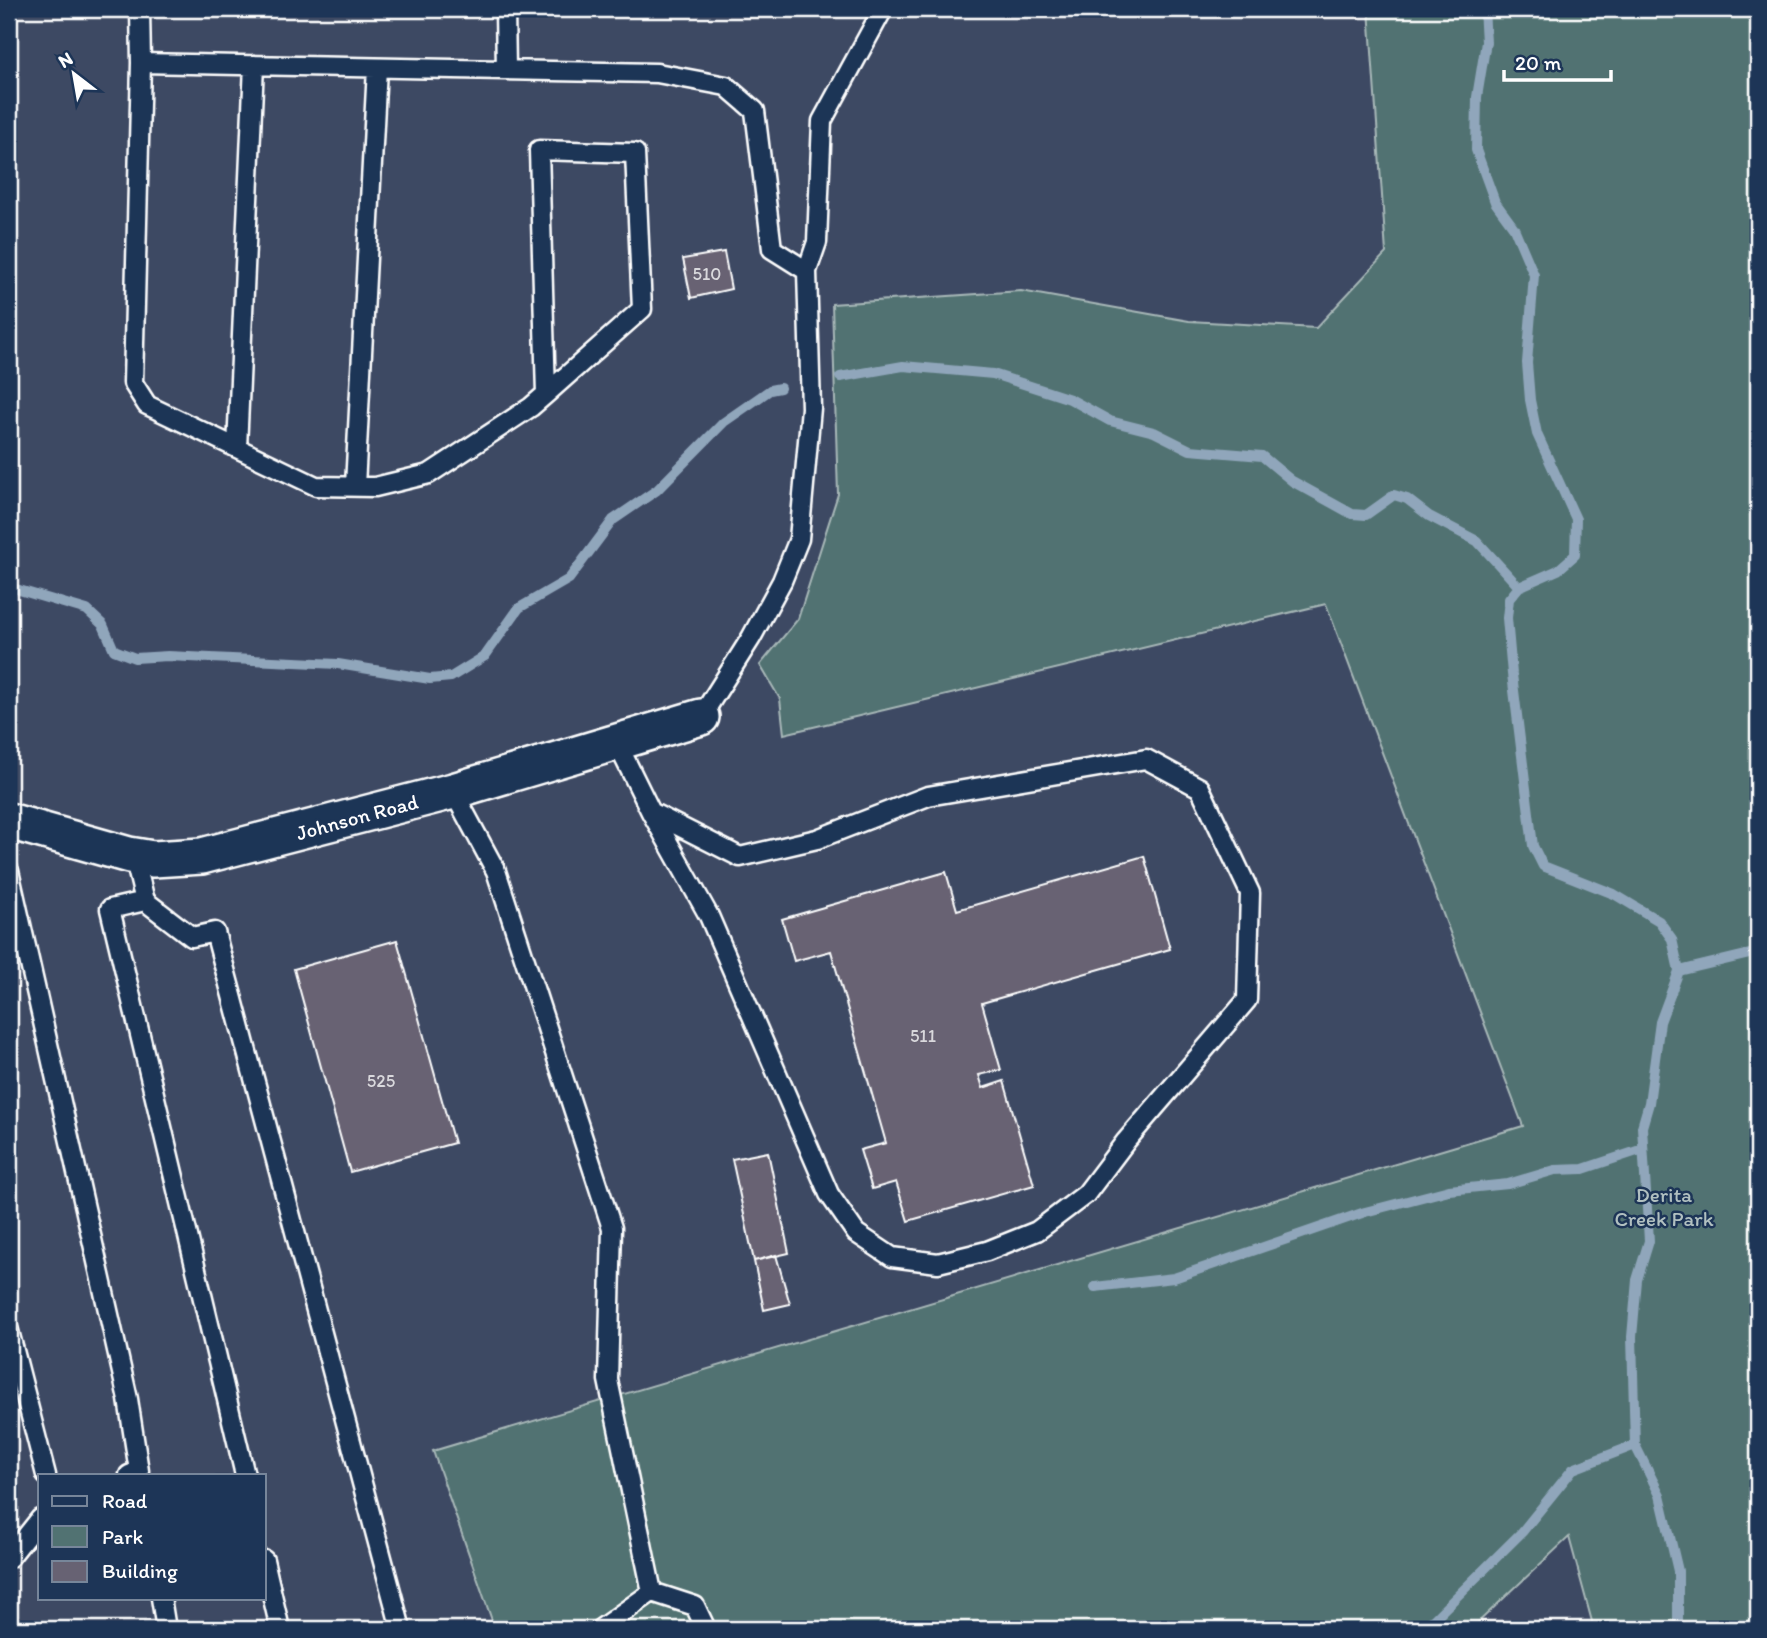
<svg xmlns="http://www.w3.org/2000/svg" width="1767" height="1638" viewBox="0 0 1767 1638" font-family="Itim,sans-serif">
<rect width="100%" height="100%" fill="#2c3e5d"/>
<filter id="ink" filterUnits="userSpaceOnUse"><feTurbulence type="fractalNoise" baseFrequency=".0143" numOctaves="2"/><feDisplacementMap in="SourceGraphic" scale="14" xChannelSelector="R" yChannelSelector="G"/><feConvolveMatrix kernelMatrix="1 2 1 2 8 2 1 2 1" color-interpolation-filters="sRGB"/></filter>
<g filter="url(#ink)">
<path fill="#3e4964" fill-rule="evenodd" d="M9,9H1599L1697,1629H9ZM40,1475H264V1598H40Z"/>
<path fill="#517272" stroke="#a8b8b8" stroke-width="2" d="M1369,9H1758V1629H1594L1569,1537L1471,1629H495L433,1451L1523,1126L1326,604L784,734L780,699L760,665L798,619L838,494L832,304L1021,291L1189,321L1316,328L1386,253Z"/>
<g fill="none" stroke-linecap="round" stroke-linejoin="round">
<path stroke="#90a6bb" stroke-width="10" d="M1484,9L1486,42L1477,97L1476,150L1495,202L1514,228L1534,275L1527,363L1530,400L1537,434L1576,519L1575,555L1558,570L1519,587L1509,599L1507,618L1512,674L1533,846L1543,866L1614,894L1659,921L1672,939L1679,971L1660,1022L1649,1103L1642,1127L1649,1241L1637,1280L1632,1337L1635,1445L1660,1495L1678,1571V1629
M840,377L903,366L993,374L1070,399L1110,421L1154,432L1190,450L1262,456L1292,481L1352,514L1366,515L1394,495L1407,499L1429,516L1477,541L1519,587
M9,587L87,610L103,625L114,650L135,658L168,656L338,664L430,679L451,677L485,656L519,608L569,579L613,520L657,490L724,422L770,390L780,388
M1679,971L1758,952
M1095,1287L1174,1278L1365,1212L1449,1190L1508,1184L1555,1170L1583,1169L1643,1149
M1418,1629L1433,1620L1522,1532L1573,1469L1635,1445"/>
</g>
<path fill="#676273" stroke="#fff" stroke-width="2" d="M724,252L731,289L691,298L683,259Z
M1144,856L1170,949L982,1003L1001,1070L979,1075L983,1088L1004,1081L1034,1185L908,1221L896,1182L872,1189L860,1150L886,1143L831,951L794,961L782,919L946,872L957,910Z
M397,940L454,1143L350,1172L294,969Z
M768,1152L789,1253L754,1261L732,1159Z
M776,1255L790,1304L764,1310L754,1261Z"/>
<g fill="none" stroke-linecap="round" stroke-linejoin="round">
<defs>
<path id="lane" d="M140,9L141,63L657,73L726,86L755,111L772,249L807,271L811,408L799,539L782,581L751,638L701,717
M505,9L506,70
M141,63L133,383L147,405L316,486L375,487L429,474L531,407L546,394L642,309L635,153L539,150L546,394
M807,271L817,242L822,121L883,9
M237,448L254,65
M355,486L377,68
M616,741L651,812
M1146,759L1200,788L1250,893L1247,1000L1126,1141L1086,1194L1037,1231L987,1251L938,1263L892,1257L856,1233L829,1194L709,916L651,812L740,857L817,839L928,796Z
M453,791L496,871L612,1228L608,1380L652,1592
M134,856L145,901L192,937L215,932L401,1629
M9,871L128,1399L139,1471L129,1475
M145,901L110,909L245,1475
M9,1331L46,1475
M9,1558L40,1519
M264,1560L280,1629
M652,1592L695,1606L706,1629
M161,1598L166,1629
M600,1629L652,1592"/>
<path id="street" d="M9,821L129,855L153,859L202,856L453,791L701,717"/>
</defs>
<use href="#lane" stroke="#fff" stroke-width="23"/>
<use href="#street" stroke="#fff" stroke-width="40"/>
<use href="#lane" stroke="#1d3557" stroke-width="18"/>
<use href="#street" stroke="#1d3557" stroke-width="35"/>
</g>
</g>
<g text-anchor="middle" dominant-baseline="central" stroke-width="5" stroke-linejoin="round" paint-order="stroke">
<g font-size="18" fill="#d9d8dc">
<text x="707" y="274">510</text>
<text x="923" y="1036">511</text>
<text x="381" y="1081">525</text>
</g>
<g font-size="21" fill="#fff" stroke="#1d3557">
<text transform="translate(357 817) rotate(-15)">Johnson Road</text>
</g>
<g font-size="21" fill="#b1c0c0" stroke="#1d3557">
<text x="1664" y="1194">Derita<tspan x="1664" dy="24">Creek Park</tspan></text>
</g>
</g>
<rect width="1767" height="1638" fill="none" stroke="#1d3557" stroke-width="35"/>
<rect x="18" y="18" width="1732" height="1603" fill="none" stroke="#fff" stroke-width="2.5" filter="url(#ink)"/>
<rect x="38" y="1474" width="228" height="126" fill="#1d3557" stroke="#77869a" stroke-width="2"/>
<rect x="52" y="1496" width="35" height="10" fill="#1d3557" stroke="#77869a" stroke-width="2"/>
<text x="102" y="1508" font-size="21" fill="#ffffff">Road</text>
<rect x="52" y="1526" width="35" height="21" fill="#517272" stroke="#77869a" stroke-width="2"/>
<text x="102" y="1544" font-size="21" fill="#ffffff">Park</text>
<rect x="52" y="1561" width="35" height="21" fill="#676273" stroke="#77869a" stroke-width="2"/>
<text x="102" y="1578" font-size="21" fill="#ffffff">Building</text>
<g transform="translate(74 74) rotate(329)" stroke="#1d3557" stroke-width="5" paint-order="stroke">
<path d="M0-5L12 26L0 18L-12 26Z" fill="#ffffff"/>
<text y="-10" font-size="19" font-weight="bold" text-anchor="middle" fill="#ffffff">N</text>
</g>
<path d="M1504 70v10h107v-10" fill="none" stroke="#ffffff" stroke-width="3.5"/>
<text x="1515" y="70" font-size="21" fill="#ffffff" stroke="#1d3557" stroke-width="5" paint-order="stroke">20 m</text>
</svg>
